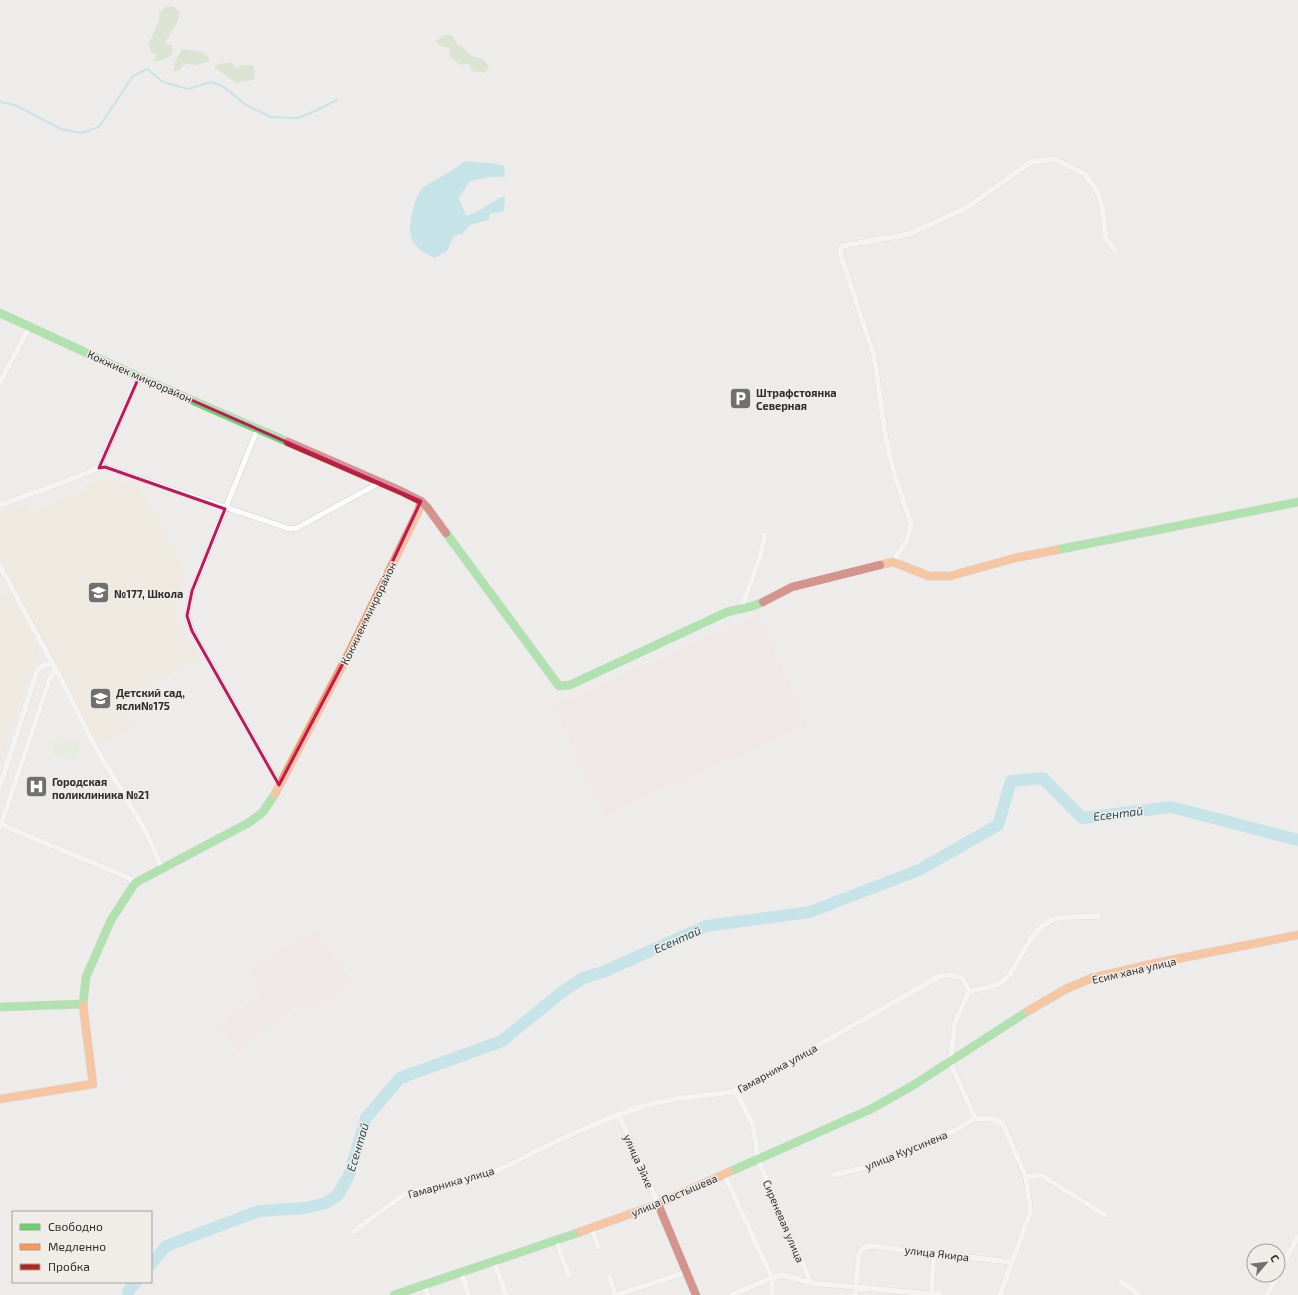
<svg xmlns="http://www.w3.org/2000/svg" width="1298" height="1295" viewBox="0 0 1298 1295" font-family="'Exo 2',sans-serif">
<rect width="100%" height="100%" fill="#eeecea"/>
<path fill="#f2e3e3" d="M759,613L808,726L604,816L553,705Z
M317,930L353,983L311,1011L305,1001L237,1053L218,1025L261,994L247,968Z"/>
<path fill="#ede6da" d="M105,476L140,487L187,574L175,611L199,659L122,701L135,726L97,746L0,560V512L21,504L33,511L84,489L86,484Z
M8,590L40,650L22,697L0,766V595Z"/>
<path fill="#dbebd3" d="M56,736L81,743L76,761L51,754Z"/>
<path fill="#c3dab8" d="M173,6L180,13L178,21L165,43L172,46V55L162,60L152,62L157,55L152,53L148,45L159,20V14L165,7Z
M443,35H452L457,44L463,47L470,55L484,60L489,66L485,73L472,71L469,64L460,65L450,57L449,48L441,46L435,42Z
M182,49C193,51 205,48 210,61C206,62 201,64 197,65C189,66 186,60 180,70L174,71V63Z
M231,62L237,69L241,65H253L255,72L254,80L236,83L214,67L217,64Z"/>
<path fill="#96d7e6" d="M465,161L491,163L504,166L505,177H490L470,181L459,198L466,216L480,210L501,197H505L504,211L490,214L489,220L470,225L462,234L454,236L447,251L435,258C410,247 406,236 413,209C414,204 417,194 421,190C429,182 438,179 447,173C453,170 459,165 465,161Z"/>
<g fill="none" stroke-linecap="round" stroke-linejoin="round">
<path stroke="#96d7e6" stroke-width="2" d="M0,102L15,105L61,129L82,133L99,127L133,76L147,69L163,82L188,89L211,82L224,87L246,105L271,117L298,118L315,111L337,100"/>
<path stroke="#96d7e6" stroke-width="12" d="M151,1264L166,1246L259,1211L305,1208L326,1203L338,1195L349,1175L366,1118L400,1078L502,1041L562,992L583,978L603,972L706,926L810,912L919,870L998,825L1011,781L1043,778L1082,818L1171,807L1298,840
M128,1295L129,1290L136,1282"/>
<defs>
<path id="street" d="M0,382L30,326
M258,428L192,591L187,616L192,631L279,785
M99,468L130,395L139,377
M0,505L67,481L99,468L105,467L290,529L297,528L381,482
M893,562L907,540L911,524L894,473L886,439L874,356L840,253L842,246L909,234L966,208L1031,162L1054,159L1085,174L1097,191L1102,206L1106,239L1115,250
M0,566L61,679L93,743L146,832L162,868
M741,609L760,557L765,535
M0,786L37,671C42,665 45,663 53,665
M0,824L129,878L135,883
M0,828L50,678L56,670
M969,991L955,1023L950,1062L975,1118L994,1119L1003,1124L1026,1177L1030,1207V1213L1000,1295
M736,1091L753,1125L758,1160L811,1283
M619,1115L658,1204
M724,1174L772,1278V1295
M834,1175L867,1167L956,1130L975,1118
M1026,1177L1041,1175L1105,1215
M592,1228L598,1247
M354,1231L402,1196C431,1183 463,1182 493,1172C507,1167 521,1159 534,1152C568,1136 605,1118 641,1107C669,1098 702,1096 731,1092L741,1089L940,976L952,975L963,979L969,991C978,989 990,988 998,984C1013,977 1018,958 1027,945C1032,936 1041,926 1050,921C1062,915 1085,918 1099,916
M556,1240L569,1276
M494,1261L506,1295
M461,1272L469,1295
M1278,1275L1298,1236
M610,1278L615,1295
M1121,1281L1139,1295
M424,1284L428,1295
M616,1295L687,1272
M731,1295L772,1278L783,1275L811,1283L941,1295
M855,1295L859,1254L863,1248L870,1246L1011,1262
M931,1295L934,1253
M1267,1295L1278,1275"/>
<path id="fast" d="M0,313L139,377L288,442
M446,533L559,686L570,685L727,612L753,606L763,602
M1056,550L1298,502
M83,1005L86,977L111,920L135,883L250,822L263,812L275,794
M0,1007L83,1004
M729,1172L871,1109L912,1086L1028,1011
M394,1295L580,1232"/>
<path id="slow" d="M880,565L893,562L929,576H950L1015,558L1056,550
M275,794L350,651L419,510L421,501
M1028,1011L1066,989L1092,978L1156,963L1298,935
M0,1099L93,1084L83,1005
M580,1232L658,1204L729,1172"/>
<path id="jam" d="M288,442L401,491L421,501L427,507L446,533
M763,602L792,587L880,565
M658,1204L696,1295"/>
</defs>
<use href="#street" stroke="#bcbab9" stroke-width="6"/>
<use href="#fast" stroke="#bcbab9" stroke-width="9"/>
<use href="#slow" stroke="#bcbab9" stroke-width="9"/>
<use href="#jam" stroke="#bcbab9" stroke-width="9"/>
<use href="#street" stroke="#fcfcfc" stroke-width="5.5"/>
<use href="#fast" stroke="#63d668" stroke-width="8"/>
<use href="#slow" stroke="#ff974d" stroke-width="8"/>
<use href="#jam" stroke="#b3261e" stroke-width="8"/>
</g>
<path d="M0 0H1298V1295H0ZM139,377L421,501L358,635L279,785L192,631L187,616L192,591L225,509L105,467L99,468Z" fill="#eeecea" fill-opacity=".55" fill-rule="evenodd"/>
<path fill="none" stroke="#c2185b" stroke-width="3" stroke-linejoin="round" d="M139,377L421,501L358,635L279,785L192,631L187,616L192,591L225,509L105,467L99,468Z"/>
<defs>
<symbol id="parking-square" viewBox="-11 -11 22 22"><rect x="-9" y="-9" width="18" height="18" rx="4" fill="#72706f" stroke="#f0ece8"/><path d="M-3.5-5.5H1a3.5 3.5 0 0 1 0 7H-1V5.5H-3.5ZM-1-3.4V-.6H.8a1.4 1.4 0 0 0 0-2.8Z" fill="#fff"/></symbol>
<symbol id="school-square" viewBox="-11 -11 22 22"><rect x="-9" y="-9" width="18" height="18" rx="4" fill="#72706f" stroke="#f0ece8"/><path d="M0-5L7-2L0 1L-7-2ZM-4 1L0 2.5L4 1V4Q0 6-4 4Z" fill="#fff"/></symbol>
<symbol id="hospital-square" viewBox="-11 -11 22 22"><rect x="-9" y="-9" width="18" height="18" rx="4" fill="#72706f" stroke="#f0ece8"/><path d="M-5-5h3v3.5h4V-5h3V5h-3V1.5h-4V5h-3Z" fill="#fff"/></symbol>
</defs>
<g fill-rule="evenodd">
<use href="#parking-square" x="728" y="386" width="25" height="25"/>
<use href="#school-square" x="86" y="580" width="25" height="25"/>
<use href="#school-square" x="88" y="686" width="25" height="25"/>
<use href="#hospital-square" x="24" y="774" width="25" height="25"/>
</g>
<g text-anchor="middle" dominant-baseline="central" stroke-width="3" stroke-linejoin="round" paint-order="stroke">
<g font-size="11" fill="#302e2d" stroke="#f0ece8">
<text transform="translate(140 376) rotate(24)">Кокжиек микрорайон</text>
<text transform="translate(368 613) rotate(-64)">Кокжиек микрорайон</text>
<text transform="translate(1134 970) rotate(-13)">Есим хана улица</text>
<text transform="translate(777 1068) rotate(-29)">Гамарника улица</text>
<text transform="translate(906 1150) rotate(-22)">улица Куусинена</text>
<text transform="translate(639 1161) rotate(66)">улица Эйхе</text>
<text transform="translate(451 1182) rotate(-16)">Гамарника улица</text>
<text transform="translate(674 1195) rotate(-23)">улица Постышева</text>
<text transform="translate(784 1221) rotate(67)">Сиреневая улица</text>
<text transform="translate(937 1253) rotate(7)">улица Якира</text>
</g>
<g font-size="11" font-weight="bold" fill="#302e2d" stroke="#f0ece8" text-anchor="start">
<text x="756" y="392">Штрафстоянка<tspan x="756" dy="13">Северная</tspan></text>
<text x="114" y="593">№177, Школа</text>
<text x="116" y="692">Детский сад,<tspan x="116" dy="13">ясли№175</tspan></text>
<text x="52" y="781">Городская<tspan x="52" dy="13">поликлиника №21</tspan></text>
</g>
<g font-size="12" font-style="italic" fill="#254f58" stroke="#f0ece8">
<text transform="translate(1118 813) rotate(-7)">Есентай</text>
<text transform="translate(677 939) rotate(-24)">Есентай</text>
<text transform="translate(357 1147) rotate(-73)">Есентай</text>
</g>
</g>
<rect x="12" y="1211" width="140" height="72" fill="#f0ece8" stroke="#a3a09d"/>
<rect x="20" y="1224" width="20" height="6" fill="#63d668" stroke="#a3a09d"/>
<text x="48" y="1231" font-size="12" fill="#302e2d">Свободно</text>
<rect x="20" y="1244" width="20" height="6" fill="#ff974d" stroke="#a3a09d"/>
<text x="48" y="1251" font-size="12" fill="#302e2d">Медленно</text>
<rect x="20" y="1264" width="20" height="6" fill="#b3261e" stroke="#a3a09d"/>
<text x="48" y="1271" font-size="12" fill="#302e2d">Пробка</text>
<g transform="translate(1266 1263) rotate(62)"><circle r="19" fill="#f0ece8" stroke="#a3a09d"/>
<path d="M0-3L7 15L0 10L-7 15Z" fill="#72706f"/>
<text y="-6" font-size="11" font-weight="bold" text-anchor="middle" fill="#302e2d">С</text>
</g>
</svg>
